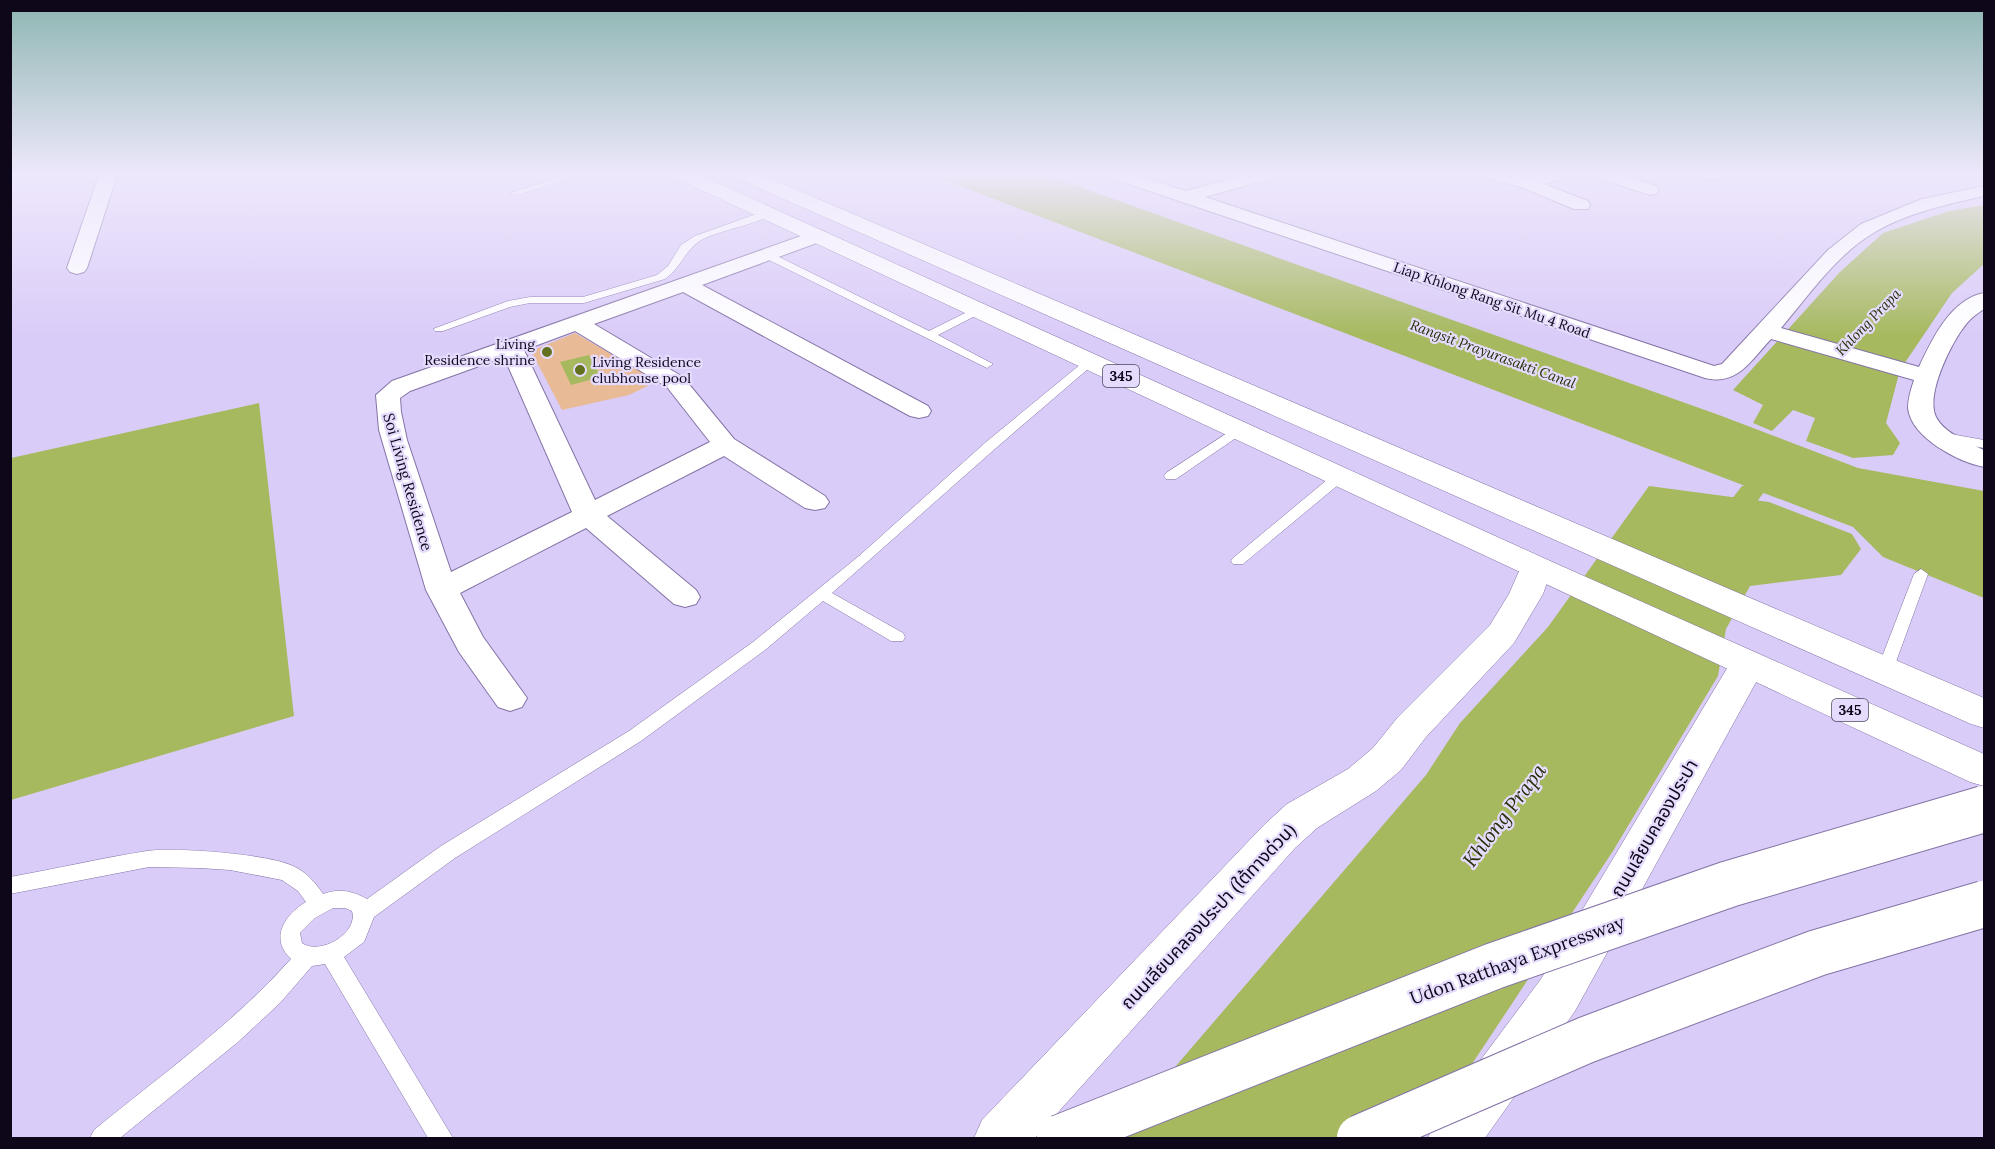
<svg xmlns="http://www.w3.org/2000/svg" width="1995" height="1149" viewBox="0 0 1995 1149" font-family="Lora,'Noto Sans Thai',serif">
<rect width="100%" height="100%" fill="#daccf8"/>
<path fill="#e8ba96" d="M575,333L658,381L629,395L562,410L531,351Z"/>
<path fill="#a6b95f" d="M931,175H1046L1719,415L1858,468L1984,491V598L1883,557L1853,527Z
M1984,205V264L1952,293L1900,370L1886,423L1900,443L1893,455L1853,458L1806,441L1815,418L1793,410L1772,431L1753,423L1763,405L1733,390L1840,272L1883,233L1949,211Z
M589,355L601,377L571,385L560,362Z
M259,403L294,716L11,800V458Z
M1649,486L1769,502L1852,534L1861,549L1841,575L1750,586L1726,629L1718,676L1613,851L1423,1138H1114L1426,775L1460,723L1548,627Z"/>
<g fill="none" stroke-linecap="round" stroke-linejoin="round">
<path fill="#a6b95f" fill-rule="evenodd" d="M1751,484L1760,486L1764,492L1733,535L1723,537L1713,535L1709,529L1713,523L1742,486Z"/>
<defs>
<path id="service" d="M567,175H579L518,195L510,193Z
M765,211L773,213C757,225 723,229 703,239C685,249 681,268 665,279L584,303H530L510,307L443,331H435L433,329L508,301L530,297H583L657,275L668,266L681,245L695,236Z
M763,253H771L929,331L975,308H983V312L938,335L993,364L987,368L983,366L763,257Z
M1091,357L1097,361L1095,363L996,448L832,593L903,633L905,637L903,641H891L823,601L765,650L641,741L455,858L374,917L364,942L344,957L453,1138H428L325,964L312,966L280,1003L238,1042L120,1138H90L94,1130C161,1075 233,1024 291,959C269,939 285,914 306,902L298,891L282,880L230,870L200,868L149,867L10,894V877C56,869 101,858 147,851C174,847 269,854 293,866C306,872 315,882 323,894C340,888 352,891 367,899L441,846L629,731L753,642L859,556L986,442L1087,359ZM333,908H345L352,911C359,933 320,956 302,943L300,933L315,918Z
M1238,426L1243,427L1244,430L1243,433L1176,479H1166L1164,476L1166,473Z
M1945,433L1984,440V448L1940,440L1939,437Z
M1339,473L1346,477L1344,480L1243,564H1233L1231,561L1233,558L1334,474Z
M1921,569L1928,574L1893,670L1891,674H1879L1877,670L1914,574Z"/>
<path id="minor" d="M99,175H117L87,268L84,272L77,274L70,272L67,268Z
M1111,175H1136L1186,191L1245,175H1272L1269,179L1205,197L1714,366L1722,364L1828,250L1861,224L1922,199L1984,186V196C1948,204 1907,213 1875,232C1837,254 1809,295 1781,328L1919,367C1932,339 1951,299 1984,293V309C1978,313 1972,317 1967,323C1952,341 1925,394 1936,417C1944,433 1969,443 1984,450V467C1959,462 1911,438 1908,408C1908,399 1911,389 1914,380L1771,339C1751,360 1738,386 1705,378L1114,179Z
M1486,175H1515L1527,178L1537,175H1565L1562,179L1544,184L1588,201L1590,205L1588,209H1574L1521,187L1489,179Z
M1598,175H1623L1656,186L1659,190L1656,194L1650,195L1601,179Z
M1701,175H1721L1718,179H1704Z
M818,230L825,232L828,236L825,240L702,285L928,406L931,411L928,416L919,418L910,416L683,292L594,324L683,377L734,439L825,496L829,502L825,508L815,510L805,508L724,456L607,516L696,590L700,597L696,604L685,607L674,604L586,528L460,593L483,637L527,698L522,707L510,711L498,707L459,652L426,590L379,430L376,395L392,381ZM575,331L667,387L710,442L595,500L524,350ZM504,357L572,512L451,572L407,440L401,412L400,398L410,391Z"/>
<path id="tertiary" d="M1536,557L1548,560L1552,568L1543,594L1514,643L1426,737L1401,770L1376,791L1317,828L1295,848L1035,1138H974L982,1120L1265,824L1287,804L1348,769L1373,748L1398,717L1490,625L1509,594L1524,560Z
M1748,651L1761,655L1766,664L1575,1011L1485,1138H1428L1436,1120L1541,979L1735,655Z"/>
<path id="primary" d="M676,175H700L1548,560L1984,754V786L1970,782L678,179Z
M736,175H762L1984,698V728L1971,724L739,179Z"/>
</defs>
<use href="#service" stroke="#8473a6" stroke-width="1"/>
<use href="#minor" stroke="#8473a6" stroke-width="2"/>
<use href="#tertiary" stroke="#8473a6" stroke-width="1"/>
<use href="#primary" stroke="#8473a6" stroke-width="1"/>
<use href="#service" fill="#fff" fill-rule="evenodd"/>
<use href="#minor" fill="#fff" fill-rule="evenodd"/>
<use href="#tertiary" fill="#fff" fill-rule="evenodd"/>
<use href="#primary" fill="#fff" fill-rule="evenodd"/>
<defs>
<path id="motorway-bridge" d="M1060,1138L1494,966L1729,884L1984,809
M1360,1138L1586,1040L1817,953L1984,904"/>
</defs>
<use href="#motorway-bridge" stroke="#8473a6" stroke-width="48" stroke-linecap="butt"/>
<use href="#motorway-bridge" stroke="#fff" stroke-width="46"/>
</g>
<linearGradient id="sky" x2="0" y2="1"><stop stop-color="#8db6b1"/><stop offset="0.52" stop-color="#eee8fc"/><stop offset="1" stop-color="#eee8fc" stop-opacity="0"/></linearGradient>
<rect width="1995" height="336" fill="url(#sky)"/>
<g fill="#62711d" stroke="#e5dbfd" stroke-width="2">
<circle cx="547" cy="352" r="6"/>
<circle cx="580" cy="370" r="6"/>
</g>
<g text-anchor="middle" dominant-baseline="central" stroke-width="4.5" stroke-linejoin="round" paint-order="stroke">
<g font-size="14" fill="#0e071a" stroke="#e5dbfd">
<text transform="translate(1492 300) rotate(19)">Liap Khlong Rang Sit Mu 4 Road</text>
</g>
<g font-size="14" font-style="italic" fill="#272f07" stroke="#e5dbfd">
<text transform="translate(1868 322) rotate(-46)">Khlong Prapa</text>
<text transform="translate(1493 354) rotate(20)">Rangsit Prayurasakti Canal</text>
</g>
<g font-size="14" fill="#0e071a" stroke="#e5dbfd" text-anchor="end">
<text x="535" y="344">Living<tspan x="535" dy="16">Residence shrine</tspan></text>
<text x="592" y="362" text-anchor="start">Living Residence<tspan x="592" dy="16">clubhouse pool</tspan></text>
</g>
<g fill="#e5dbfd" stroke="#4e475e" stroke-width="1.5">
<rect x="1103" y="365" width="36" height="22" rx="4.5"/>
<rect x="1832" y="699" width="36" height="22" rx="4.5"/>
</g>
<g font-size="14" font-weight="bold" fill="#0e071a">
<text x="1121" y="376">345</text>
<text x="1850" y="710">345</text>
</g>
<g font-size="15" fill="#0e071a" stroke="#e5dbfd">
<text transform="translate(408 482) rotate(74)">Soi Living Residence</text>
</g>
<g font-size="18" fill="#0e071a" stroke="#e5dbfd">
<text transform="translate(1654 828) rotate(-60)">ถนนเลียบคลองประปา</text>
<text transform="translate(1208 916) rotate(-47)">ถนนเลียบคลองประปา (ใต้ทางด่วน)</text>
<text transform="translate(1517 960) rotate(-20)">Udon Ratthaya Expressway</text>
</g>
<g font-size="20" font-style="italic" fill="#272f07" stroke="#e5dbfd">
<text transform="translate(1504 815) rotate(-53)">Khlong Prapa</text>
</g>
</g>
<rect width="1995" height="1149" fill="none" stroke="#0e071a" stroke-width="24"/>
</svg>
